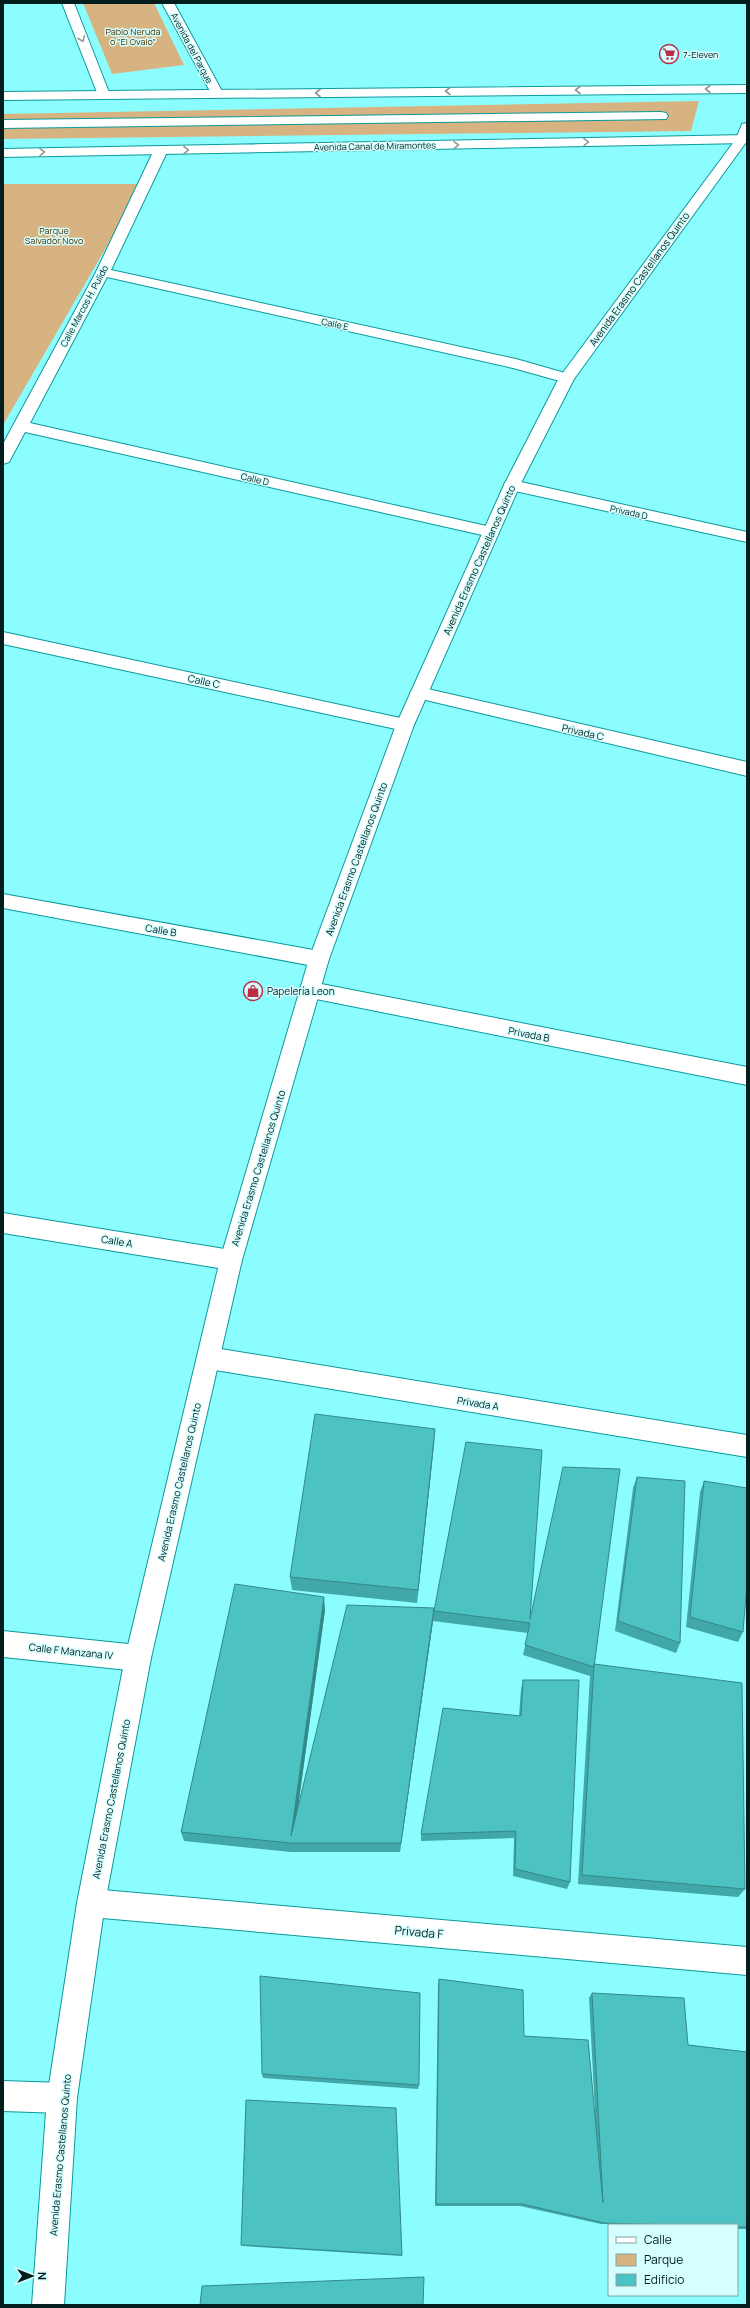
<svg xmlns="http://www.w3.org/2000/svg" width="750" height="2308" viewBox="0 0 750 2308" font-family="Manrope,sans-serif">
<rect width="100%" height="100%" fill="#8cfdfe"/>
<path fill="#d7b381" d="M83,3H154L184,65L112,74Z
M699,101L691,131L3,139V114Z
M3,184H143L3,425Z"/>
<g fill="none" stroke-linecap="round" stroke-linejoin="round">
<defs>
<path id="street" d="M62,3H74L110,95L109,98H99L98,95Z
M162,3H174L223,93L222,96H212L211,93Z
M661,112L666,113L668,116L666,119L3,128V120Z
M161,146L168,150L111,270L516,359L572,375L575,378L572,381L567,383L513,368L107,277L30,423L491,527L497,528L499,532L497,536L491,537L25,432L9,462L3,464V444L96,272L154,150Z
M512,480L747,532V542L506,489L504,485L506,481Z
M3,632L405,719L411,721L414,725L411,729L405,731L3,644Z
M419,687L747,762V776L413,697L410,693L413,689Z
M3,894L319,951L326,953L329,959L326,965L319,967L3,908Z
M311,982L747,1067V1085L311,998L304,996L301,990L304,984Z
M3,1213L231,1250L239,1253L242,1260L239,1267L231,1270L3,1233Z
M209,1347L747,1435V1457L209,1369L201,1366L197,1358L201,1350Z
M3,1631L138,1645L147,1649L151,1658L147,1667L138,1671L3,1657Z
M91,1889L747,1947V1975L91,1917L81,1913L77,1903L81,1893Z
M3,2081L62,2083L73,2087L77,2098L73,2109L62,2113L3,2111Z"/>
<path id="secondary" d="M747,123V141L574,379L520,485L414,725L329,959L242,1260L151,1658L105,1903L77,2098L64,2305H32L47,2098L77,1903L125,1658L220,1260L309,959L396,725L504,485L559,378L736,139L742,124Z"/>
<path id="primary" d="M747,85V93L3,100V92Z
M747,135V143L3,157V149Z"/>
</defs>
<use href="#street" stroke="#0c999b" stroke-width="2"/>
<use href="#secondary" stroke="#0c999b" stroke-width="2"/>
<use href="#primary" stroke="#0c999b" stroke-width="2"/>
<use href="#street" fill="#fff" fill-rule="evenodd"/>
<use href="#secondary" fill="#fff" fill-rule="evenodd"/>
<use href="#primary" fill="#fff" fill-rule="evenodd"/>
</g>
<path fill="#41a7a8" d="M434,1444L417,1603L292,1590L290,1577Z
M637,1477L680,1643L676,1653L615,1631L633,1488Z
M704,1481L743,1632L738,1642L686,1627L700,1492Z
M434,1608L530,1619L594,1667V1664L745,1889L738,1897L578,1884L590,1676L523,1655L528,1633L433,1621L400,1852H291L184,1841L181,1832L325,1610L298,1808Z
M523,1680L570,1882L567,1889L513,1876L514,1838L421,1841V1834L519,1716L521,1689Z
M439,1979L524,2036L595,2112L589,1998L592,1993L688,2045L747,2052V2229H737V2225L601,2224L520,2206H435L438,1984Z
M262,2074L419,2085L418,2089L263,2078Z
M241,2245L402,2255V2256L243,2246Z"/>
<path fill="#358888" d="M435,1429L434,1444L417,1603L418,1590Z
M324,1597L325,1610L293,1843L291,1836Z
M434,1608L433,1621L400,1852L401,1843Z"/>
<path fill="#4cc2c3" stroke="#358888" d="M315,1414L435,1429L418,1590L290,1577Z
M466,1442L542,1450L530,1619L563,1467L620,1469L594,1667L525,1645L530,1623L434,1611Z
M637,1477L685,1481L680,1643L618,1621Z
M704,1481L747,1488V1584L743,1632L690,1617Z
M235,1584L324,1597L291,1836L347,1605L434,1608L401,1843H290L181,1832Z
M594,1664L742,1683L745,1889L582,1875Z
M523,1680H579L570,1882L515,1869L516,1831L421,1834L443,1708L521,1716Z
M260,1976L420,1993L419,2085L262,2074Z
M439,1979L523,1990L524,2036L588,2040L603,2203L592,1993L684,1998L688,2045L747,2052V2227H737V2225H673L604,2223L522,2204H436Z
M246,2100L396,2108L402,2255L241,2245Z
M424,2277L423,2305H200L202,2286Z"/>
<defs><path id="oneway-chevron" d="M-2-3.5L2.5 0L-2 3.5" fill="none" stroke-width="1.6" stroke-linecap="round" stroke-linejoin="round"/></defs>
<g stroke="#8e9999">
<use href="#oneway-chevron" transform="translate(82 39) rotate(68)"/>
<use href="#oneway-chevron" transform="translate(708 89) rotate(180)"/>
<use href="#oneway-chevron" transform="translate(578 90) rotate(180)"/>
<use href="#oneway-chevron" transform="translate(448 91) rotate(180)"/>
<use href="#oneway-chevron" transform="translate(318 93) rotate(180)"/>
<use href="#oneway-chevron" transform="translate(586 142) rotate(-1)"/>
<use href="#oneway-chevron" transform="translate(456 145) rotate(-1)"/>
<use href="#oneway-chevron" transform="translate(186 150) rotate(-1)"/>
<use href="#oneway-chevron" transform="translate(42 152) rotate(-1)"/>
</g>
<defs>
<symbol id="supermarket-ring" viewBox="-11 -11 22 22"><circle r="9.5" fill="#d5fefe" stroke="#bc2c47" stroke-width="1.5"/><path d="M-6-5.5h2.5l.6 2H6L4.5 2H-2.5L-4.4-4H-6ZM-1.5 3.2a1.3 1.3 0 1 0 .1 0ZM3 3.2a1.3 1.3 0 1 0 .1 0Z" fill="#bc2c47"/></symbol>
<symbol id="shop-ring" viewBox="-11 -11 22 22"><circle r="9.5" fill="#d5fefe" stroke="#bc2c47" stroke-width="1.5"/><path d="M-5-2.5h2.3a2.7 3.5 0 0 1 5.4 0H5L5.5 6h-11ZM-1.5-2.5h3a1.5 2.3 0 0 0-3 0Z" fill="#bc2c47"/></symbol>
</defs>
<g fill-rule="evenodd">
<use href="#supermarket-ring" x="658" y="43" width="22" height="22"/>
<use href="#shop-ring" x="242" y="980" width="22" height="22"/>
</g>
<g text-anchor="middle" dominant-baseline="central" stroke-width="3" stroke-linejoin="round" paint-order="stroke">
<g font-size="9" fill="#4e3200" stroke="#d5fefe">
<text x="133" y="31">Pablo Neruda<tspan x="133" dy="10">o "El Ovalo"</tspan></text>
<text x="54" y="230">Parque<tspan x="54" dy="10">Salvador Novo</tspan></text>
</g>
<g font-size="9" fill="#031c1c" stroke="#d5fefe">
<text transform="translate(192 48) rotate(62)">Avenida del Parque</text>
<text transform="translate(375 146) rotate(-1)">Avenida Canal de Miramontes</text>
<text transform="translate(84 306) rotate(-62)">Calle Marcos H. Pulido</text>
<text transform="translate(335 324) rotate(12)">Calle E</text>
<text transform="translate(255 479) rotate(13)">Calle D</text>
<text transform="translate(629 512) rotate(12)">Privada D</text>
</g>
<g font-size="9" fill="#031c1c" stroke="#d5fefe" text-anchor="start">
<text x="683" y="54">7-Eleven</text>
</g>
<g font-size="10" fill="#031c1c" stroke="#d5fefe">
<text transform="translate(639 279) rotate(-54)">Avenida Erasmo Castellanos Quinto</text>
<text transform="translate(479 560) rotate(-66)">Avenida Erasmo Castellanos Quinto</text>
<text transform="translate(204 681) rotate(12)">Calle C</text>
<text transform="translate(583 732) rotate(13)">Privada C</text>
<text transform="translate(356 859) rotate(-70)">Avenida Erasmo Castellanos Quinto</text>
<text transform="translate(161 930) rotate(10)">Calle B</text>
<text transform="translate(529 1034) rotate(11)">Privada B</text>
<text transform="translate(258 1168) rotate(-73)">Avenida Erasmo Castellanos Quinto</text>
<text transform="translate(117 1241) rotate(9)">Calle A</text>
<text transform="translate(478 1403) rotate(9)">Privada A</text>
<text transform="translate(179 1482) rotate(-77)">Avenida Erasmo Castellanos Quinto</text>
<text transform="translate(71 1651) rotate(6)">Calle F Manzana IV</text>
<text transform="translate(111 1799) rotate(-79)">Avenida Erasmo Castellanos Quinto</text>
<text transform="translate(60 2155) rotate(-85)">Avenida Erasmo Castellanos Quinto</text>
</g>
<g font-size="10" fill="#031c1c" stroke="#d5fefe" text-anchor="start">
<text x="267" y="991">Papelería Leon</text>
</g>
<g font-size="12" fill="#031c1c" stroke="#d5fefe">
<text transform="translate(419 1932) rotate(5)">Privada F</text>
</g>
</g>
<rect width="750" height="2308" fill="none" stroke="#031c1c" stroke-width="8"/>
<rect x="608" y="2224" width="130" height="72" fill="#d5fefe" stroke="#81a4a4"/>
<rect x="616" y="2237" width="20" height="6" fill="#ffffff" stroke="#81a4a4"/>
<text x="644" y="2244" font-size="12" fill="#031c1c">Calle</text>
<rect x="616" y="2254" width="20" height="12" fill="#d7b381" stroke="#81a4a4"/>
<text x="644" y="2264" font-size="12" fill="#031c1c">Parque</text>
<rect x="616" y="2274" width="20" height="12" fill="#4cc2c3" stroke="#81a4a4"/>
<text x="644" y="2284" font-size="12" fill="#031c1c">Edificio</text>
<g transform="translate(32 2276) rotate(90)" stroke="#d5fefe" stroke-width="3" paint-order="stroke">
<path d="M0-3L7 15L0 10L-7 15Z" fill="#031c1c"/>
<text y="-6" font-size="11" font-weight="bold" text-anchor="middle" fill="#031c1c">N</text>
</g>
</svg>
